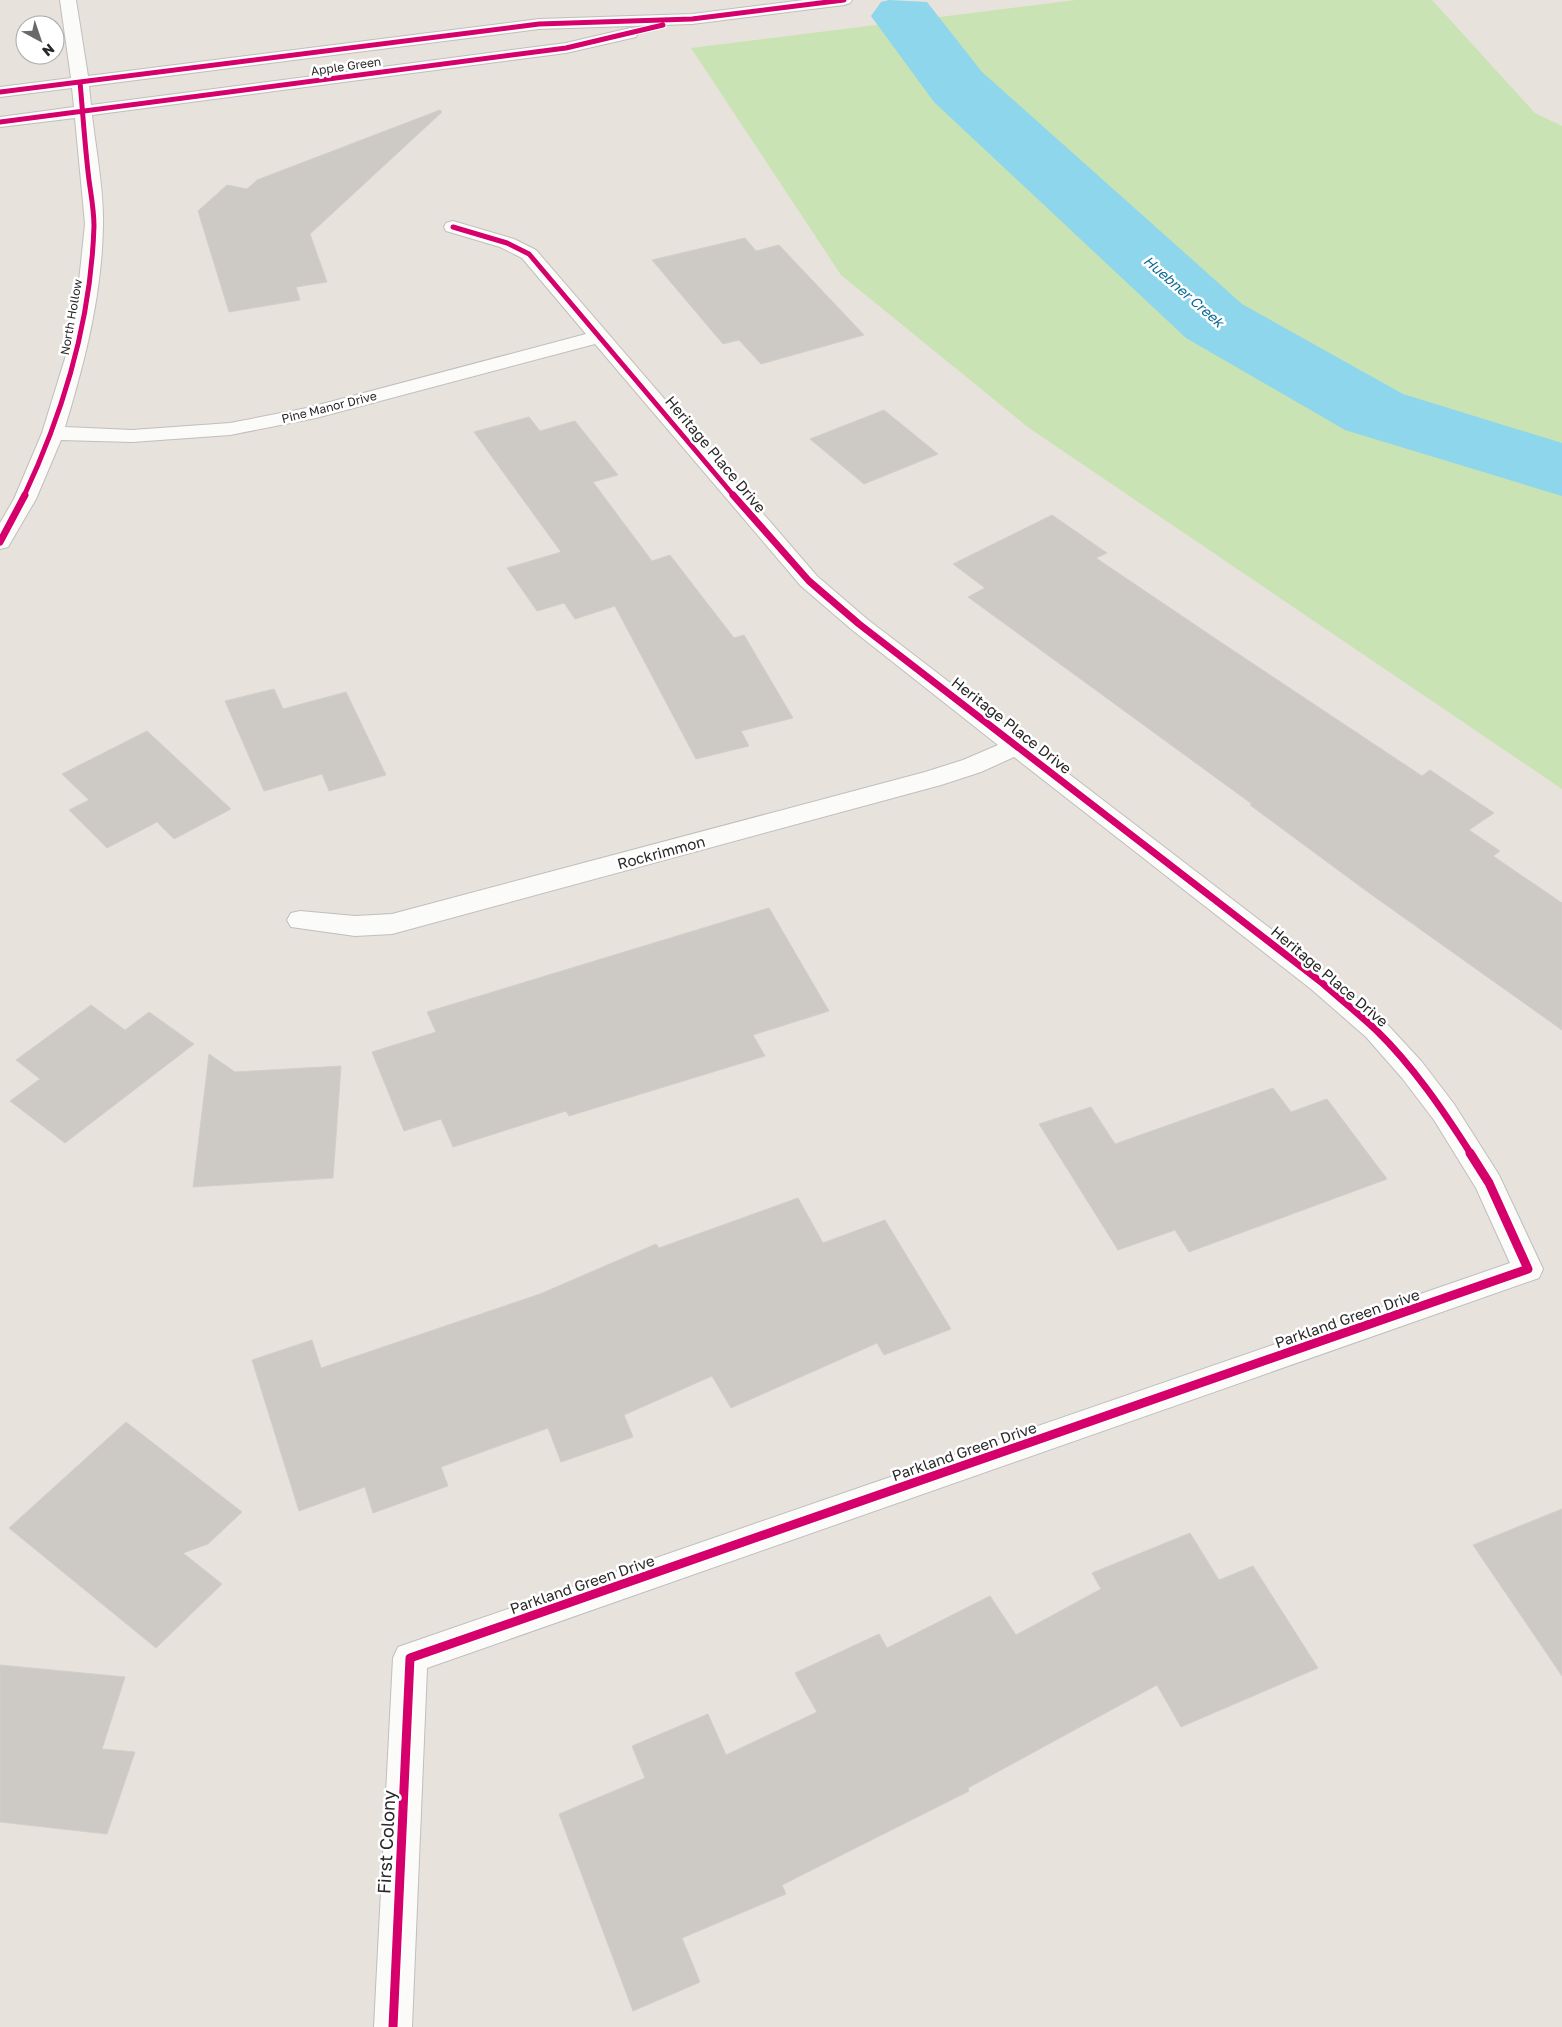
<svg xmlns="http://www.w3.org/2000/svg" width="1562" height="2027" viewBox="0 0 1562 2027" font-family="'Golos Text',sans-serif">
<rect width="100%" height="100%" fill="#e7e2dc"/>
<path fill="#c9e3b4" d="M1076,0H1432L1535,113L1562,126V789L1029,428L841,275L691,48Z"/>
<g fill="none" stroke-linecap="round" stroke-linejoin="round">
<path fill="#8ed6eb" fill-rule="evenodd" d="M889,0L927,2L982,72L1242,304L1403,394L1562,443V496L1345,430L1186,338L934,102L871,16L881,2Z"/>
</g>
<path fill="#cdcac6" stroke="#d2cec8" d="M440,110L442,112L310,234L327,282L296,287L300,300L229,312L198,211L227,185L247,189L257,180Z
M745,238L756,251L779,245L864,335L761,364L739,340L723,344L652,260Z
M884,410L938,454L864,484L810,439Z
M529,417L540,431L575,421L618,475L593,482L652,561L670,555L734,638L744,635L793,718L741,731L749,746L696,759L615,606L575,619L564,603L537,611L507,568L561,552L474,432Z
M1052,515L1107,553L1096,558L1219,641L1422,776L1430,770L1494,813L1469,830L1500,851L1493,856L1562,903V1030L1365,890L1250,805L1252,804L968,597L985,588L953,564Z
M274,689L283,709L346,692L386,775L329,791L322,774L264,791L225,701Z
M147,731L231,809L174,839L157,822L107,848L69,810L89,800L62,774Z
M769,908L829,1011L753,1035L765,1056L569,1116L566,1111L453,1147L441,1119L404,1131L372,1052L436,1032L427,1012Z
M91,1005L125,1030L149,1012L194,1044L65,1143L10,1101L40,1079L16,1060Z
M209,1054L235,1072L341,1066L333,1178L193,1187Z
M1273,1088L1291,1112L1327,1099L1387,1179L1189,1252L1175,1230L1118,1250L1039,1124L1091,1107L1115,1144Z
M798,1198L823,1243L885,1220L951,1329L884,1355L877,1343L731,1408L712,1376L624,1415L633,1437L561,1462L548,1428L441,1467L448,1486L373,1513L365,1487L299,1511L252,1360L312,1340L321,1368L540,1294L656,1244L659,1248Z
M126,1422L242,1512L208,1544L183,1553L222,1584L156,1648L9,1528Z
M1562,1509V1676L1473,1545Z
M1190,1533L1219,1580L1253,1566L1318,1668L1181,1727L1157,1685L968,1788L969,1791L782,1885L786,1894L682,1938L700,1982L633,2011L559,1814L645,1778L632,1746L708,1714L726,1755L817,1712L795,1673L879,1634L887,1648L990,1596L1016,1635L1101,1589L1092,1573Z
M0,1665L125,1677L102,1749L135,1752L107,1834L0,1822Z"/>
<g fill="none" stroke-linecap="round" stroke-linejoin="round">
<defs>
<path id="street" d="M60,0H76L88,76L539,19L692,14L804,0H852L850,3L844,5L692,24L539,29L89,86L91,105L566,43L630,28L636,29L638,33L636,37L566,53L92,115C96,150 104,191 103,225C102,295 85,361 65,427L132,430L230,423L307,408L586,334L522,258L500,247L446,231L444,227L446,223L453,221L514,239L536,250L817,576L867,619L1331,975L1386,1023L1422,1062L1454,1104L1499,1175L1543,1269L1539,1278L427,1668L412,2027H374L393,1658L398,1647L1510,1263L1476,1188L1434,1120L1402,1078L1366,1037L1311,989L1014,757L981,772L941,785L392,934L355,936L291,927L287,920L291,913L300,911L355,916L392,914L925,772L963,760L998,745L851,629L801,586L595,344L316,418L230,435L132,442L61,440L36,499L8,547L0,549V523L14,499L42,433L67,352L78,291L85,224L75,118L0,127V117L74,107L72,88L0,97V87L71,78Z"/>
</defs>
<use href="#street" stroke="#c0bebe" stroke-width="2"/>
<use href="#street" fill="#fbfbfa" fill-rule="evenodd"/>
<defs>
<path id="cycleway-far2" d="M0,92L539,24L692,19L844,0
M0,122L566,48L663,25
M453,227L507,243L529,254L734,496
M24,496C64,411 91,320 94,226C94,210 91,195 89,180C85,148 83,115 80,82"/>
<path id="cycleway-far1" d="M733,495L809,581L859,624L1321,982C1339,998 1358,1013 1376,1030C1413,1066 1443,1110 1471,1154
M0,542L25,495"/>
<path id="cycleway" d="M393,2027L410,1658L1528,1269L1489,1183L1470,1153"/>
</defs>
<use href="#cycleway-far2" stroke="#fff" stroke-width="7"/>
<use href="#cycleway-far1" stroke="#fff" stroke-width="10"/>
<use href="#cycleway" stroke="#fff" stroke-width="12"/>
<use href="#cycleway-far2" stroke="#d6006c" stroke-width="5"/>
<use href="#cycleway-far1" stroke="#d6006c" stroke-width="7"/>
<use href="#cycleway" stroke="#d6006c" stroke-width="9"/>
</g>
<g text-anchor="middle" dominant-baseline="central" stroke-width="5" stroke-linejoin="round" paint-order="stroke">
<g font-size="12" fill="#282828" stroke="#fff">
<text transform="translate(346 66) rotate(-8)">Apple Green</text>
<text transform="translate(71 317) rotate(-80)">North Hollow</text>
<text transform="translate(329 407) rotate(-14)">Pine Manor Drive</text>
</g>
<g font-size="14" font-style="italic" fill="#0a6c99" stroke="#fff">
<text transform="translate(1184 291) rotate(41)">Huebner Creek</text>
</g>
<g font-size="15" fill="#282828" stroke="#fff">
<text transform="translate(716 454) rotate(50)">Heritage Place Drive</text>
<text transform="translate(1012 725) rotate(38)">Heritage Place Drive</text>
<text transform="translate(661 852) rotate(-15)">Rockrimmon</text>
<text transform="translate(1330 976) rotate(40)">Heritage Place Drive</text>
<text transform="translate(1347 1318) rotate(-19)">Parkland Green Drive</text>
<text transform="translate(964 1451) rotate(-19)">Parkland Green Drive</text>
<text transform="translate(582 1584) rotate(-19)">Parkland Green Drive</text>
</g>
<g font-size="18" fill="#282828" stroke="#fff">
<text transform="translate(386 1842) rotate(-87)">First Colony</text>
</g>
</g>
<g transform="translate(40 40) rotate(140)"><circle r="24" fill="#ffffff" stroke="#a9a9a9"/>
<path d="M0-4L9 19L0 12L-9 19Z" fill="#6b6967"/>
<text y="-8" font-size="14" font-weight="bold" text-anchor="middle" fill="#282828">N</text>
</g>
</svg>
